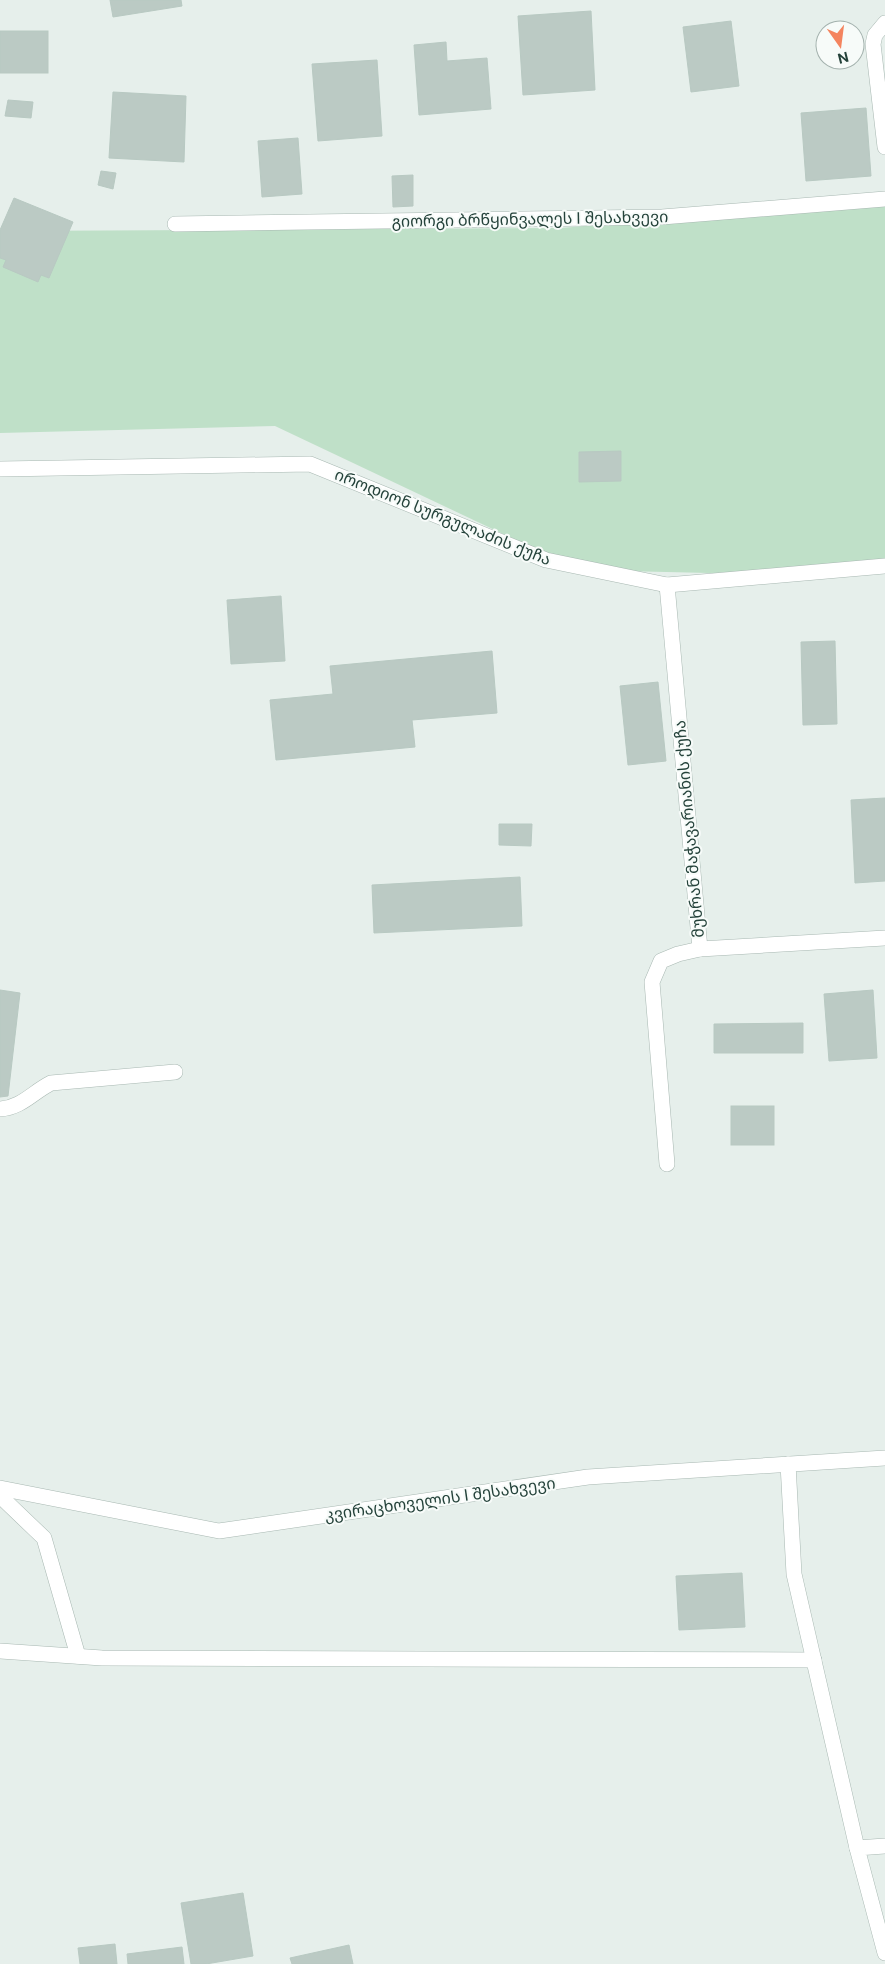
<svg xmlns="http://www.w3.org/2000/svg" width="885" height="1964" viewBox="0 0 885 1964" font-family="'Public Sans','Noto Sans Georgian',sans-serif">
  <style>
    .green { fill: #bfe0c8 }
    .building { fill: #bbcac4; stroke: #b8c9c2 }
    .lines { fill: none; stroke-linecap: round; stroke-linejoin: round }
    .service-casing { stroke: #a8b8b2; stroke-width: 16 }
    .minor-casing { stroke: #a8b8b2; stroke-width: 16 }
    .service { stroke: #fff; stroke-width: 15 }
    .minor { stroke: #fff; stroke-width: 15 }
    .labels { text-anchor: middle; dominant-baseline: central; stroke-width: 4; stroke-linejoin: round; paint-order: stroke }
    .street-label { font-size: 16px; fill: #24423a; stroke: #f7fbf9 }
  </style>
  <rect width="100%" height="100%" fill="#e6efeb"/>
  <polygon class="green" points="885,200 885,569 710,573 579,570 275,426 0,433 0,231 561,228"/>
  <g class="building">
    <polygon points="110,0 181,0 182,6 113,17"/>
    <polygon points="591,11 595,90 523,95 518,16"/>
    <polygon points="731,21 739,86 691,92 683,27"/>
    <rect x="0" y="31" width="48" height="42"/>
    <polygon points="446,42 447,61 487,58 491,109 419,115 414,45"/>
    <polygon points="377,60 382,136 318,141 312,64"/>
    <polygon points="113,92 186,96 184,162 109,158"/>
    <polygon points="8,100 33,102 31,118 5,116"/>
    <polygon points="866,108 871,176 806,181 801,113"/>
    <polygon points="298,138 302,194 262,197 258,141"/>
    <polygon points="101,171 116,173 113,189 98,185"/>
    <polygon points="413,175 413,206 393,207 392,176"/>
    <polygon points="14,198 73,222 49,278 41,275 38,282 3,267 6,260 0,258 0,230"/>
    <polygon points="621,451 621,481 579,482 579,452"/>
    <polygon points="281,596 285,661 231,664 227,600"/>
    <polygon points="835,641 837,724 803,725 801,642"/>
    <polygon points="492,651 497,713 412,720 415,747 276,760 270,700 333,694 330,666"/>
    <polygon points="658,682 666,761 628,765 620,686"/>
    <polygon points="885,798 885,881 855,883 851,800"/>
    <polygon points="499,824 532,824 531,846 499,845"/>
    <polygon points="520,877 522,926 374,933 372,885"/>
    <polygon points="0,990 20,993 8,1096 0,1097"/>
    <polygon points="873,990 877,1058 829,1061 824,994"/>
    <polygon points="803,1023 803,1053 714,1053 714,1024"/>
    <rect x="731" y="1106" width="43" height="39"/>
    <polygon points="742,1573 745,1627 679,1630 676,1576"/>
    <polygon points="243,1893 253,1956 206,1964 191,1964 181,1903"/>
    <polygon points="115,1944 117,1964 80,1964 78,1948"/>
    <polygon points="349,1945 353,1964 292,1964 290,1958"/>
    <polygon points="182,1947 184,1964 128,1964 127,1954"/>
  </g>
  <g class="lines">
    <g class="service-casing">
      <g id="service">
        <polyline points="885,23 875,35 873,44 885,147"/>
        <path d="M0,1109C21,1108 33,1092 51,1083L175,1072"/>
        <polyline points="667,1164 652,982 661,961 678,954 700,949"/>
        <polyline points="788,1464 794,1574 857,1848"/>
        <polyline points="0,1488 219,1531 588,1477 885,1458"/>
        <polyline points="0,1496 44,1538 78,1656"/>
        <polyline points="0,1651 102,1658 814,1660"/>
      </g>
    </g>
    <g class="minor-casing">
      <g id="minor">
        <polyline points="175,224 662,217 885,199"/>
        <polyline points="0,469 310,464 546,560 667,585 885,566"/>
        <polyline points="667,585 700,949 885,938"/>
        <polyline points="885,1846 857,1848 885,1953"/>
      </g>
    </g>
    <use href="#service" class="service"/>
    <use href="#minor" class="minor"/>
  </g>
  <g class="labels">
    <g class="street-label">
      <text transform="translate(530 219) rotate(-1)">გიორგი ბრწყინვალეს I შესახვევი</text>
      <text transform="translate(443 517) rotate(22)">იროდიონ სურგულაძის ქუჩა</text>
      <text transform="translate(689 829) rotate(-95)">მუხრან მაჭავარიანის ქუჩა</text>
      <text transform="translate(440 1499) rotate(-8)">კვირაცხოველის I შესახვევი</text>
    </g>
  </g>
  <g transform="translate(840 45) rotate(166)"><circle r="24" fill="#f7fbf9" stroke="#a3b1ad"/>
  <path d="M0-4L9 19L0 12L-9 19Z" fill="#f4845f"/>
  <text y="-8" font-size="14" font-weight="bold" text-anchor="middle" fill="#24423a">N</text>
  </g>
</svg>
